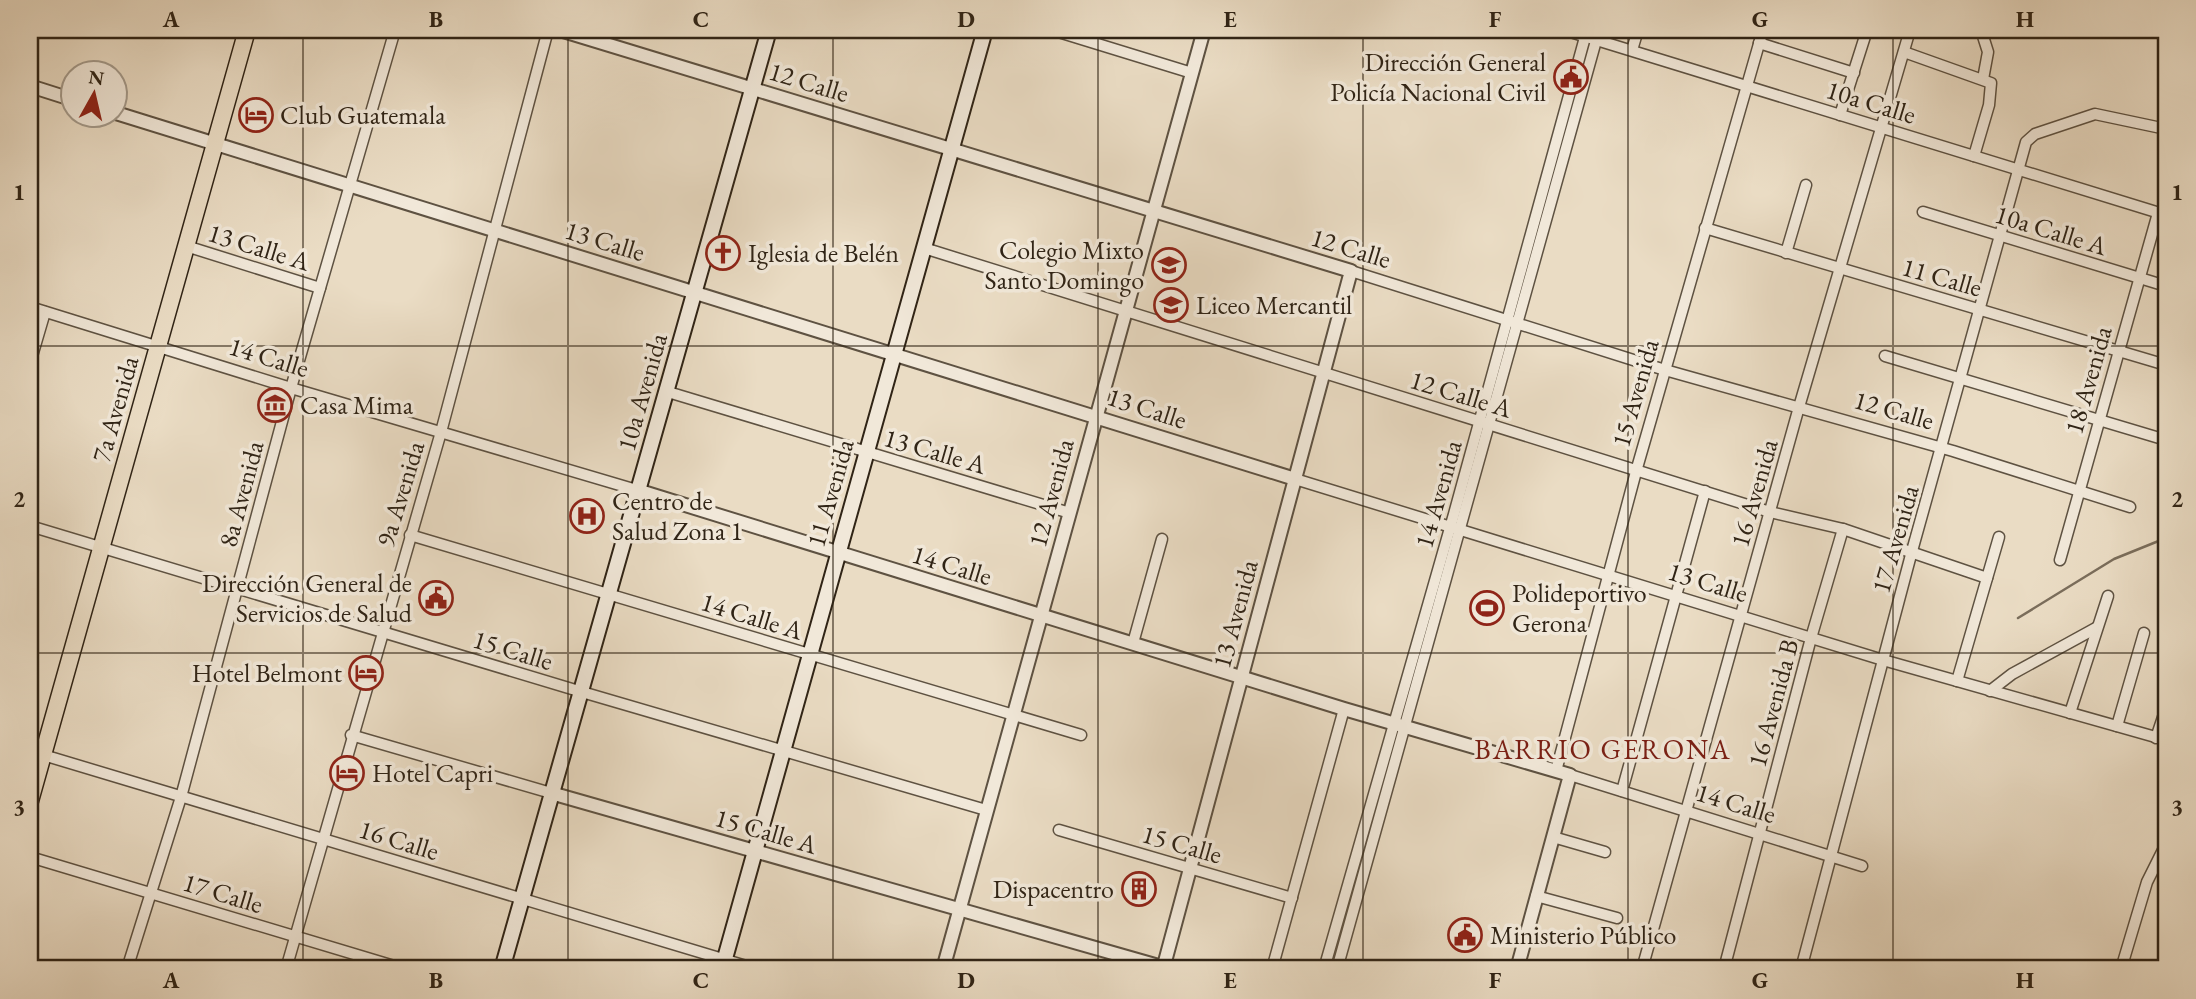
<svg xmlns="http://www.w3.org/2000/svg" width="2196" height="999" viewBox="0 0 2196 999" font-family="'EB Garamond',serif">
  <style>
    .lines { fill: none; stroke-linecap: round; stroke-linejoin: round }
    .stream { stroke: #7a6d5b; stroke-width: 2.5 }
    .minor-casing { stroke: #5e5242; stroke-width: 13 }
    .tertiary-casing { stroke: #5e5242; stroke-width: 16 }
    .secondary-casing { stroke: #302416; stroke-width: 18 }
    .primary-casing { stroke: #302416; stroke-width: 19 }
    .minor { stroke: #f1e8d9; stroke-width: 10 }
    .tertiary { stroke: #f1e8d9; stroke-width: 12 }
    .secondary { stroke: #f1e8d9; stroke-width: 14 }
    .primary { stroke: #eadcc4; stroke-width: 16 }
    .grid { fill: none; stroke: #302416; stroke-width: 2; stroke-opacity: 0.55 }
    .labels { text-anchor: middle; dominant-baseline: central; stroke-width: 7; stroke-linejoin: round; paint-order: stroke }
    .poi-label { font-size: 26px; fill: #302416; stroke: #f1e8d9; text-anchor: start }
    .street-label { font-size: 26px; fill: #302416; stroke: #f1e8d9 }
    .neighbourhood-label { font-size: 28px; letter-spacing: 2px; fill: #7a1f14; stroke: #f1e8d9 }
    .neatline { fill: none; stroke: #302416; stroke-width: 2.5 }
    .grid-label { font-size: 23px; text-anchor: middle; font-weight: bold; fill: #302416 }
  </style>
  <rect width="100%" height="100%" fill="#eadcc4"/>
  <filter id="stains"><feTurbulence type="fractalNoise" baseFrequency=".00286" numOctaves="4"/><feColorMatrix values="0 0 0 0 .2 0 0 0 0 .09 0 0 0 0 .02 0 0 0 .5 -.17"/></filter>
  <radialGradient id="worn" r=".72"><stop offset=".6" stop-color="#630" stop-opacity="0"/><stop offset="1" stop-color="#630" stop-opacity=".3"/></radialGradient>
  <g class="lines">
    <polyline class="stream" points="2018,618 2114,559 2166,538"/>
    <g class="minor-casing">
      <g id="minor">
        <polyline points="1052,30 1192,73"/>
        <polyline points="1564,30 2166,215"/>
        <polyline points="1981,30 1988,52 1983,79"/>
        <polyline points="1759,43 1854,73"/>
        <polyline points="1632,50 1638,30"/>
        <polyline points="1904,52 1991,83 1989,105 1974,156"/>
        <polyline points="1840,115 1867,30"/>
        <polyline points="1923,212 2166,286"/>
        <polyline points="1705,228 2166,365"/>
        <polyline points="186,246 320,288"/>
        <polyline points="924,248 1770,512 1843,529 1987,578"/>
        <polyline points="1786,253 1806,185"/>
        <polyline points="1351,271 1665,370 1953,451 2130,507"/>
        <polyline points="30,307 291,388 640,491"/>
        <polyline points="1885,356 2166,440"/>
        <polyline points="30,363 45,312"/>
        <polyline points="668,392 1070,513"/>
        <polyline points="1295,479 1883,660 2166,740"/>
        <polyline points="30,526 582,692 986,810"/>
        <polyline points="410,535 1081,735"/>
        <polyline points="2060,560 2158,213"/>
        <polyline points="1133,643 1162,539"/>
        <polyline points="1957,681 1999,537"/>
        <polyline points="1990,691 2012,674 2096,628"/>
        <polyline points="2070,713 2108,596"/>
        <polyline points="2117,726 2144,633"/>
        <polyline points="351,735 551,793"/>
        <polyline points="2156,738 2166,708"/>
        <polyline points="30,751 756,969"/>
        <polyline points="1556,771 1637,468 1763,30"/>
        <polyline points="1570,775 1862,866"/>
        <polyline points="1622,791 1705,491"/>
        <polyline points="1059,830 1292,898"/>
        <polyline points="1553,837 1605,852"/>
        <polyline points="30,857 404,969"/>
        <polyline points="1536,896 1617,918"/>
        <polyline points="127,969 181,797 291,388 395,30"/>
        <polyline points="286,969 441,432 548,30"/>
        <polyline points="1272,969 1344,709"/>
        <polyline points="1324,969 1454,514 1587,30"/>
        <polyline points="1337,969 1599,30"/>
        <polyline points="1642,969 1799,407 1910,30"/>
        <polyline points="1724,969 1811,638 1843,529"/>
        <polyline points="1801,969 1912,551 2026,142 2035,134 2095,114 2166,129"/>
        <polyline points="2121,969 2147,882 2166,844"/>
      </g>
    </g>
    <g class="tertiary-casing">
      <g id="tertiary">
        <polyline points="560,30 1351,271 1163,969"/>
        <polyline points="30,86 74,100"/>
        <polyline points="116,113 1295,479"/>
        <polyline points="640,491 1344,709 1570,775 1517,969"/>
        <polyline points="551,793 1169,969"/>
        <polyline points="943,969 1204,30"/>
      </g>
    </g>
    <g class="secondary-casing">
      <g id="secondary">
        <polyline points="502,969 769,30"/>
        <polyline points="722,969 985,30"/>
      </g>
    </g>
    <g class="primary-casing">
      <polyline id="primary" points="30,801 247,30"/>
    </g>
    <use href="#minor" class="minor"/>
    <use href="#tertiary" class="tertiary"/>
    <use href="#secondary" class="secondary"/>
    <use href="#primary" class="primary"/>
  </g>
  <path class="grid" d="M303,30V969M568,30V969M833,30V969M1098,30V969M1363,30V969M1628,30V969M1893,30V969M30,346H2166M30,653H2166"/>
  <defs>
    <g id="civic-ring" transform="scale(1.75)"><circle r="9.5" fill="#f1e8d9" stroke="#8f2418" stroke-width="1.5"/><path d="M-.6-6.5H3V-4.5H.6V-3L4-1V1h2V6H-6V1h2V-1L-.6-3ZM-1.2 2.5V6h2.4V2.5Z" fill="#8f2418"/></g>
    <g id="hotel-ring" transform="scale(1.75)"><circle r="9.5" fill="#f1e8d9" stroke="#8f2418" stroke-width="1.5"/><path d="M-6-4.5h1.5V1H6V5H4.5V3h-9V5H-6ZM-4 0a1.8 1.8 0 1 1 3.6 0ZM.5 0V-2.5h3Q6-2.5 6 0Z" fill="#8f2418"/></g>
    <g id="church-ring" transform="scale(1.75)"><circle r="9.5" fill="#f1e8d9" stroke="#8f2418" stroke-width="1.5"/><path d="M-1.2-6h2.4v3.5h3.3v2.4h-3.3V6h-2.4V-.1h-3.3v-2.4h3.3Z" fill="#8f2418"/></g>
    <g id="school-ring" transform="scale(1.75)"><circle r="9.5" fill="#f1e8d9" stroke="#8f2418" stroke-width="1.5"/><path d="M0-5L7-2L0 1L-7-2ZM-4 1L0 2.5L4 1V4Q0 6-4 4Z" fill="#8f2418"/></g>
    <g id="university-ring" transform="scale(1.75)"><circle r="9.5" fill="#f1e8d9" stroke="#8f2418" stroke-width="1.5"/><path d="M0-5L7-2L0 1L-7-2ZM-4 1L0 2.5L4 1V4Q0 6-4 4Z" fill="#8f2418"/></g>
    <g id="museum-ring" transform="scale(1.75)"><circle r="9.5" fill="#f1e8d9" stroke="#8f2418" stroke-width="1.5"/><path d="M0-6L6-3V-2H-6V-3ZM-5-1h2V3h-2ZM-1-1h2V3h-2ZM3-1h2V3H3ZM-6 4H6V6H-6Z" fill="#8f2418"/></g>
    <g id="hospital-ring" transform="scale(1.75)"><circle r="9.5" fill="#f1e8d9" stroke="#8f2418" stroke-width="1.5"/><path d="M-5-5h3v3.5h4V-5h3V5h-3V1.5h-4V5h-3Z" fill="#8f2418"/></g>
    <g id="stadium-ring" transform="scale(1.75)"><circle r="9.5" fill="#f1e8d9" stroke="#8f2418" stroke-width="1.5"/><path d="M0-5a6.5 5 0 1 0 0 10a6.5 5 0 1 0 0-10ZM-3.5-1.8h7v3.6h-7Z" fill="#8f2418"/></g>
    <g id="building-ring" transform="scale(1.75)"><circle r="9.5" fill="#f1e8d9" stroke="#8f2418" stroke-width="1.5"/><path d="M-4-6H4V6H1V3H-1V6H-4ZM-2.5-4.3h1.7v1.8h-1.7ZM.8-4.3h1.7v1.8H.8ZM-2.5-1h1.7V.8h-1.7ZM.8-1h1.7V.8H.8Z" fill="#8f2418"/></g>
  </defs>
  <g fill-rule="evenodd">
    <use href="#civic-ring" x="1571" y="77"/>
    <use href="#hotel-ring" x="256" y="115"/>
    <use href="#church-ring" x="723" y="253"/>
    <use href="#school-ring" x="1169" y="265"/>
    <use href="#university-ring" x="1171" y="305"/>
    <use href="#museum-ring" x="275" y="405"/>
    <use href="#hospital-ring" x="587" y="516"/>
    <use href="#civic-ring" x="436" y="598"/>
    <use href="#stadium-ring" x="1487" y="608"/>
    <use href="#hotel-ring" x="366" y="673"/>
    <use href="#hotel-ring" x="347" y="773"/>
    <use href="#building-ring" x="1139" y="889"/>
    <use href="#civic-ring" x="1465" y="935"/>
  </g>
  <g class="labels">
    <g class="poi-label">
      <text x="1546" y="62" text-anchor="end">Dirección General<tspan x="1546" dy="30">Policía Nacional Civil</tspan></text>
      <text x="280" y="115">Club Guatemala</text>
      <text x="1144" y="250" text-anchor="end">Colegio Mixto<tspan x="1144" dy="30">Santo Domingo</tspan></text>
      <text x="748" y="253">Iglesia de Belén</text>
      <text x="1196" y="305">Liceo Mercantil</text>
      <text x="300" y="405">Casa Mima</text>
      <text x="612" y="501">Centro de<tspan x="612" dy="30">Salud Zona 1</tspan></text>
      <text x="412" y="583" text-anchor="end">Dirección General de<tspan x="412" dy="30">Servicios de Salud</tspan></text>
      <text x="1512" y="593">Polideportivo<tspan x="1512" dy="30">Gerona</tspan></text>
      <text x="342" y="673" text-anchor="end">Hotel Belmont</text>
      <text x="372" y="773">Hotel Capri</text>
      <text x="1114" y="889" text-anchor="end">Dispacentro</text>
      <text x="1490" y="935">Ministerio Público</text>
    </g>
    <g class="street-label">
      <text transform="translate(809 82) rotate(17)">12 Calle</text>
      <text transform="translate(1871 102) rotate(17)">10a Calle</text>
      <text transform="translate(2051 230) rotate(17)">10a Calle A</text>
      <text transform="translate(605 241) rotate(17)">13 Calle</text>
      <text transform="translate(259 247) rotate(17)">13 Calle A</text>
      <text transform="translate(1351 248) rotate(17)">12 Calle</text>
      <text transform="translate(1942 277) rotate(16)">11 Calle</text>
      <text transform="translate(269 357) rotate(17)">14 Calle</text>
      <text transform="translate(2088 380) rotate(-74)">18 Avenida</text>
      <text transform="translate(642 392) rotate(-74)">10a Avenida</text>
      <text transform="translate(1635 393) rotate(-74)">15 Avenida</text>
      <text transform="translate(1461 394) rotate(17)">12 Calle A</text>
      <text transform="translate(1147 408) rotate(18)">13 Calle</text>
      <text transform="translate(115 409) rotate(-74)">7a Avenida</text>
      <text transform="translate(1894 410) rotate(16)">12 Calle</text>
      <text transform="translate(935 451) rotate(16)">13 Calle A</text>
      <text transform="translate(830 493) rotate(-74)">11 Avenida</text>
      <text transform="translate(1051 493) rotate(-75)">12 Avenida</text>
      <text transform="translate(1754 493) rotate(-74)">16 Avenida</text>
      <text transform="translate(241 494) rotate(-75)">8a Avenida</text>
      <text transform="translate(400 494) rotate(-73)">9a Avenida</text>
      <text transform="translate(1438 494) rotate(-74)">14 Avenida</text>
      <text transform="translate(1895 539) rotate(-74)">17 Avenida</text>
      <text transform="translate(952 565) rotate(17)">14 Calle</text>
      <text transform="translate(1708 582) rotate(17)">13 Calle</text>
      <text transform="translate(1235 614) rotate(-75)">13 Avenida</text>
      <text transform="translate(752 616) rotate(17)">14 Calle A</text>
      <text transform="translate(513 650) rotate(17)">15 Calle</text>
      <text transform="translate(1773 703) rotate(-75)">16 Avenida B</text>
      <text transform="translate(1736 803) rotate(17)">14 Calle</text>
      <text transform="translate(766 831) rotate(16)">15 Calle A</text>
      <text transform="translate(399 840) rotate(17)">16 Calle</text>
      <text transform="translate(1182 844) rotate(16)">15 Calle</text>
      <text transform="translate(223 893) rotate(17)">17 Calle</text>
    </g>
    <g class="neighbourhood-label">
      <text x="1603" y="749">BARRIO GERONA</text>
    </g>
  </g>
  <rect width="2196" height="999" fill="none" stroke="#eadcc4" stroke-width="77"/>
  <g transform="translate(94 94) rotate(8)"><circle r="33" fill="#f1e8d9" stroke="#a49a8b" stroke-width="2"/>
  <path d="M0-5L12 26L0 18L-12 26Z" fill="#8f2418"/>
  <text y="-10" font-size="19" font-weight="bold" text-anchor="middle" fill="#302416">N</text>
  </g>
  <rect x="38" y="38" width="2120" height="922" class="neatline"/>
  <g class="grid-label">
    <text x="171" y="27">A</text>
    <text x="436" y="27">B</text>
    <text x="701" y="27">C</text>
    <text x="966" y="27">D</text>
    <text x="1230" y="27">E</text>
    <text x="1495" y="27">F</text>
    <text x="1760" y="27">G</text>
    <text x="2025" y="27">H</text>
    <text x="19" y="200">1</text>
    <text x="2177" y="200">1</text>
    <text x="19" y="507">2</text>
    <text x="2177" y="507">2</text>
    <text x="19" y="815">3</text>
    <text x="2177" y="815">3</text>
    <text x="171" y="988">A</text>
    <text x="436" y="988">B</text>
    <text x="701" y="988">C</text>
    <text x="966" y="988">D</text>
    <text x="1230" y="988">E</text>
    <text x="1495" y="988">F</text>
    <text x="1760" y="988">G</text>
    <text x="2025" y="988">H</text>
  </g>
  <rect width="100%" height="100%" filter="url(#stains)"/>
  <rect width="100%" height="100%" fill="url(#worn)"/>
</svg>
